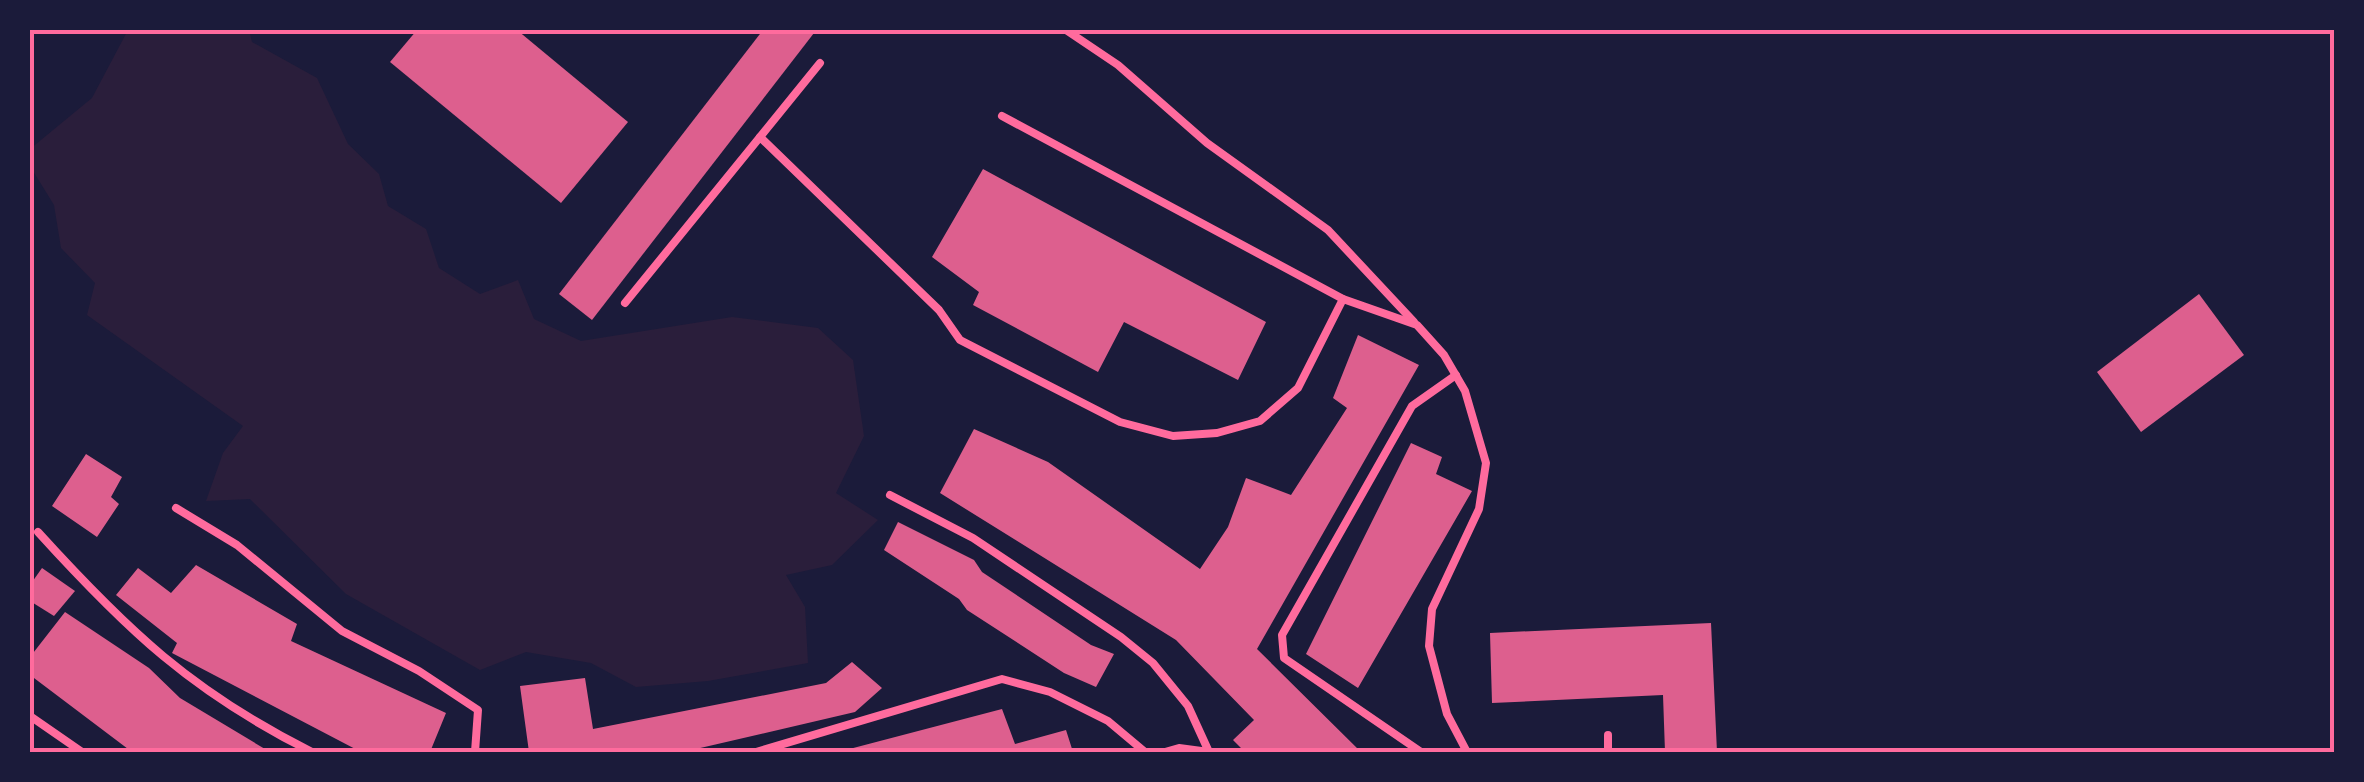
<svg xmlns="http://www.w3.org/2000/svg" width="2364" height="782" viewBox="0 0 2364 782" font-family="Helvetica,sans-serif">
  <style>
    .green { fill: #2a1e3b }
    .building { fill: #dd5f8e }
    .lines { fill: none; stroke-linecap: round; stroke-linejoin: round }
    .service { stroke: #ff6b9d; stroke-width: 8 }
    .neatline { fill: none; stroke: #ff6b9d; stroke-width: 4 }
  </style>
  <rect width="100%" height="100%" fill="#1b1b3a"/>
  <polygon class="green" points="128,30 249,30 252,42 317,78 348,144 379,174 388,206 426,229 439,268 480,294 518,280 534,319 581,341 732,317 818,328 853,360 864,436 836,493 878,520 832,565 786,575 805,607 808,663 708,681 636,687 591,663 526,652 480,670 346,594 250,499 206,501 223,453 243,426 87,315 95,283 61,248 54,205 33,171 30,149 92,98"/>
  <g class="building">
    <polygon points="417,30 517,30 628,122 561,203 390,62"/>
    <polygon points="763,30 814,33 592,320 559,294"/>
    <polygon points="983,169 1266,322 1238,380 1124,322 1098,372 973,305 979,292 932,257"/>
    <polygon points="2199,294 2244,355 2141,432 2097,372"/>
    <polygon points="1358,335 1419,365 1257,649 1361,752 1245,752 1233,740 1254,720 1176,640 940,493 974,429 1048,462 1200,569 1228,527 1246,478 1291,495 1347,408 1333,398"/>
    <polygon points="1411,443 1442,457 1436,474 1472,491 1358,688 1306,654"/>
    <polygon points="86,454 122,477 111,497 119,504 97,537 52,506"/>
    <polygon points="898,522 974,560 982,572 1091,645 1114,654 1096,687 1064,673 967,610 959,599 884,550"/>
    <polygon points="196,565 297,624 291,641 446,713 430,752 361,752 172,653 177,643 116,595 138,568 171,593"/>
    <polygon points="42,568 75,591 54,616 30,601 30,585"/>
    <polygon points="65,612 149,668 180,698 270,752 132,752 30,675 30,657"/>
    <polygon points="1711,623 1717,752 1665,752 1663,695 1492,703 1490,633"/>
    <polygon points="852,662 882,688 855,712 683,752 529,752 520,686 585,678 593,729 826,683"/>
    <polygon points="1002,709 1015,744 1066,730 1073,752 838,752"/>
  </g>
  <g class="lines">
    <g class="service">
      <polyline points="1066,30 1118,65 1207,143 1328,230 1414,322"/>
      <polyline points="1002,116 1343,299 1417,325 1444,355 1465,391 1486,463 1479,509 1432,609 1429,646 1447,714 1467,752"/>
      <polyline points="760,137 820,63"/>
      <polyline points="625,303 760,137 939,310 960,340 1120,422 1173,436 1217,433 1260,421 1298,388 1343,299"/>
      <polyline points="890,495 973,538 1121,637 1153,663 1188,706 1209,752"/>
      <polyline points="176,508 237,545 342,631 419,671 478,710 475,752"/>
      <path d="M38,532C127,630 192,692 312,752"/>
      <polyline points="30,716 82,752"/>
      <polyline points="1608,735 1608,752"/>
      <polyline points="756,752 1002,679 1050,692 1108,721 1145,752"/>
      <polyline points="1165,752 1179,748 1209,752"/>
      <polyline points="1421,752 1284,658 1282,635 1412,406 1456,375"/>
    </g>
  </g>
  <rect width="2364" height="782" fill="none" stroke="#1b1b3a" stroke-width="65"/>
  <rect x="32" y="32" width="2300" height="718" class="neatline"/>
</svg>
